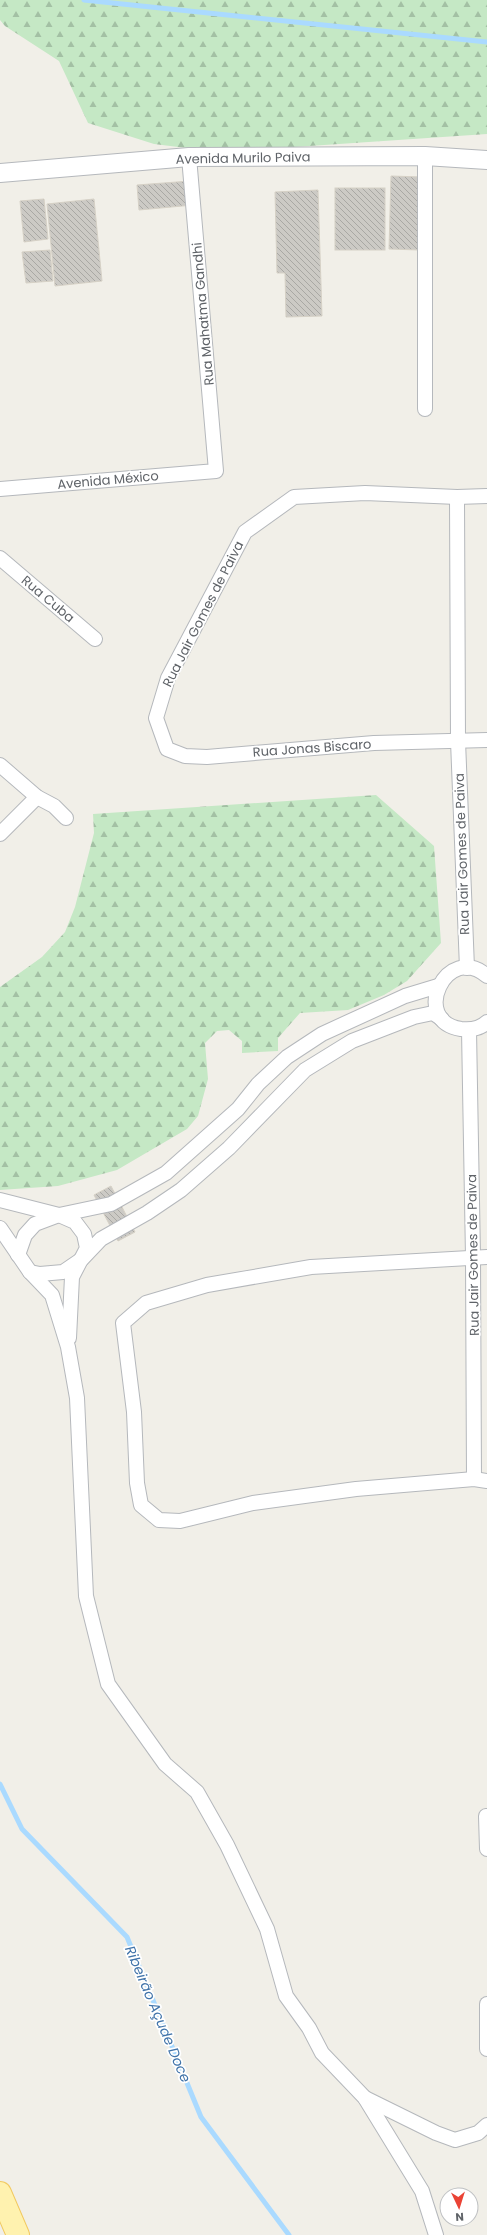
<svg xmlns="http://www.w3.org/2000/svg" width="487" height="2235" viewBox="0 0 487 2235" font-family="Poppins,sans-serif">
  <style>
    .forest { fill: url(#forest-firs) }
    .lines { fill: none; stroke-linecap: round; stroke-linejoin: round }
    .stream { stroke: #aadaff; stroke-width: 5 }
    .building { fill: url(#building-back-hatch); stroke: #d6d1c6 }
    .minor-casing { stroke: #b5b8bc; stroke-width: 16 }
    .tertiary-casing { stroke: #b5b8bc; stroke-width: 20 }
    .primary-casing { stroke: #f2c960; stroke-width: 24 }
    .minor { stroke: #fff; stroke-width: 14 }
    .tertiary { stroke: #fff; stroke-width: 18 }
    .primary { stroke: #fff2af; stroke-width: 22 }
    .labels { text-anchor: middle; dominant-baseline: central; stroke-width: 3.5; stroke-linejoin: round; paint-order: stroke }
    .street-label { font-size: 13px; fill: #5f6368; stroke: #fff }
    .water-label { font-size: 14px; font-style: italic; fill: #4174aa; stroke: #fff }
  </style>
  <defs>
    <pattern id="forest-firs" width="22" height="20" patternUnits="userSpaceOnUse"><rect width="22" height="20" fill="#c5e8c5"/><path d="M5 1l3.5 6h-7zM16 11l3.5 6h-7z" fill="#a3c0a4"/></pattern>
    <pattern id="building-back-hatch" width="6" height="6" patternUnits="userSpaceOnUse"><rect width="6" height="6" fill="#cccac5"/><path d="M-1 5l2 2M0 0l6 6M5-1l2 2" fill="none" stroke="#a9a8a4"/></pattern>
  </defs>
  <rect width="100%" height="100%" fill="#f1efe8"/>
  <g class="forest">
    <polygon points="0,0 487,0 487,134 219,152 154,144 88,123 59,61 5,26 0,20"/>
    <polygon points="376,795 434,846 441,943 407,981 384,995 348,1010 300,1013 278,1038 278,1051 242,1053 242,1041 229,1030 217,1031 205,1043 208,1079 198,1116 187,1129 117,1170 58,1186 0,1190 0,987 42,957 65,932 75,907 94,833 93,814"/>
  </g>
  <g class="lines">
    <g class="stream">
      <polyline points="84,0 487,42"/>
      <polyline points="0,1784 22,1829 127,1937 201,2117 289,2235"/>
    </g>
  </g>
  <g class="building">
    <polygon points="391,176 422,177 419,250 389,249"/>
    <polygon points="190,181 193,205 139,210 137,185"/>
    <rect x="335" y="188" width="50" height="62"/>
    <polygon points="318,190 322,316 286,317 285,273 277,273 275,192"/>
    <polygon points="44,199 48,239 24,242 20,201"/>
    <polygon points="94,199 102,281 55,286 47,204"/>
    <polygon points="50,250 53,281 26,283 22,252"/>
    <polygon points="111,1186 135,1232 118,1241 94,1195"/>
  </g>
  <g class="lines">
    <g class="minor-casing">
      <g id="minor">
        <polyline points="425,156 425,409"/>
        <polyline points="0,489 216,471 189,157"/>
        <polyline points="487,496 457,497 365,493 294,497 245,532 168,678 156,718 167,749 185,756 207,757 374,743 487,740"/>
        <polyline points="457,497 458,741 467,968"/>
        <polyline points="0,558 95,639"/>
        <polyline points="0,765 37,797 54,806 66,818"/>
        <polyline points="0,834 37,797"/>
        <path d="M487,976C447,941 409,1021 461,1029C471,1030 480,1029 487,1022"/>
        <polyline points="469,1030 473,1257 474,1479"/>
        <polyline points="0,1200 59,1215 75,1222 84,1234 87,1248 72,1277 69,1338"/>
        <polyline points="0,1228 30,1272 52,1295 68,1347 77,1398 86,1596 108,1684 165,1764 197,1792 227,1845 267,1929 286,1996 309,2028 322,2053 365,2098 422,2191 436,2235"/>
        <polyline points="18,1255 25,1235 35,1224 59,1215 111,1204 166,1173 238,1109 258,1084 287,1057 322,1034 405,996 438,986"/>
        <polyline points="487,1257 311,1267 207,1285 146,1303 123,1323 134,1412 137,1483 141,1505 159,1520 180,1521 253,1503 356,1489 474,1479 487,1481"/>
        <polyline points="30,1272 40,1274 63,1272 82,1259 101,1239 147,1213 181,1190 229,1148 305,1070 352,1041 414,1017 433,1013 442,1019"/>
        <polyline points="486,1816 487,1849"/>
        <polyline points="487,2004 487,2049"/>
        <polyline points="365,2098 436,2133 455,2140 478,2133 487,2125"/>
      </g>
    </g>
    <g class="tertiary-casing">
      <polyline id="tertiary" points="0,173 189,157 425,156 487,160"/>
    </g>
    <g class="primary-casing">
      <polyline id="primary" points="0,2193 18,2235"/>
    </g>
    <use href="#minor" class="minor"/>
    <use href="#tertiary" class="tertiary"/>
    <use href="#primary" class="primary"/>
  </g>
  <g class="labels">
    <g class="street-label">
      <text transform="translate(243 158) rotate(-1)">Avenida Murilo Paiva</text>
      <text transform="translate(203 314) rotate(-95)">Rua Mahatma Gandhi</text>
      <text transform="translate(108 480) rotate(-5)">Avenida México</text>
      <text transform="translate(48 599) rotate(40)">Rua Cuba</text>
      <text transform="translate(203 614) rotate(-63)">Rua Jair Gomes de Paiva</text>
      <text transform="translate(312 748) rotate(-4)">Rua Jonas Biscaro</text>
      <text transform="translate(462 854) rotate(-92)">Rua Jair Gomes de Paiva</text>
      <text transform="translate(473 1255) rotate(-91)">Rua Jair Gomes de Paiva</text>
    </g>
    <g class="water-label">
      <text transform="translate(158 2014) rotate(67)">Ribeirão Açude Doce</text>
    </g>
  </g>
  <g transform="translate(459 2207) rotate(176)"><circle r="19" fill="#ffffff" stroke="#bfc1c3"/>
  <path d="M0-3L7 15L0 10L-7 15Z" fill="#ea4335"/>
  <text y="-6" font-size="11" font-weight="bold" text-anchor="middle" fill="#5f6368">N</text>
  </g>
</svg>
